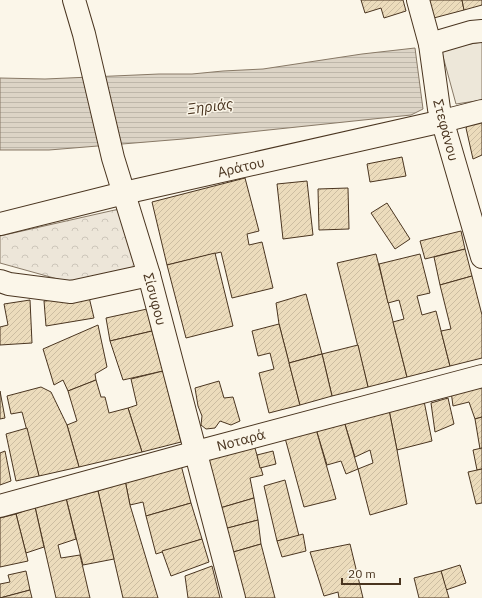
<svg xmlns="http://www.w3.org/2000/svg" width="482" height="598" viewBox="0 0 482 598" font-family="'IBM Plex Sans',sans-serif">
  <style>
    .park { fill: url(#park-crowns); stroke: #887966 }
    .parking { fill: #ede7d9; stroke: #887966 }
    .water { fill: url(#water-rules); stroke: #887966 }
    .building { fill: url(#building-hatch); stroke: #4a3520 }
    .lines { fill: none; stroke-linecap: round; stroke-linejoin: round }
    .minor-casing { stroke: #4a3520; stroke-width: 24 }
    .minor { stroke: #fbf6e9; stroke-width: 22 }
    .labels { text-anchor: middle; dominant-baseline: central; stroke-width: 3; stroke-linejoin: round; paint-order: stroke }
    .street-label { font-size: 14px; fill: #4a3520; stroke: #fbf6e9 }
    .water-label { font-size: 15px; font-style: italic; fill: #4a3520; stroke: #fbf6e9 }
  </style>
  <defs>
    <pattern id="park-crowns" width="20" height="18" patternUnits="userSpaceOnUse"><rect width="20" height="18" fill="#ede6d9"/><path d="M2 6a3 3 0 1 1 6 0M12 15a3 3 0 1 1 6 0" fill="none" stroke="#cdc6ba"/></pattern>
    <pattern id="water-rules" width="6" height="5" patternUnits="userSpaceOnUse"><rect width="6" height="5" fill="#dcd4c6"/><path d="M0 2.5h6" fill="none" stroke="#beb7aa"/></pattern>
    <pattern id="building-hatch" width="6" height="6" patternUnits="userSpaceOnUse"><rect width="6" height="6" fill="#ecdcbc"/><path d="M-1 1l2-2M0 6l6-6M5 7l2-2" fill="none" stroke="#ccbda1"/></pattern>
  </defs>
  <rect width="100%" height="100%" fill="#fbf6e9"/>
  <polygon class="park" points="128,207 140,262 135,272 72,283 0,263 0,236"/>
  <polygon class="parking" points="482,42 482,100 456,104 441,49"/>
  <polygon class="water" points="415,48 423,109 411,115 183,139 49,150 0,150 0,78 45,79 159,74 192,74 223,71 263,69 362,54"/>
  <g class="building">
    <polygon points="361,0 403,0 406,11 384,18 381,8 365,13"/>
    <polygon points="425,0 462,0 464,10 430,19"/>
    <polygon points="462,0 482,0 482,5 464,10"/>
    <polygon points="477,114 482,114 482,155 473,159 466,128"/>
    <polygon points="402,157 406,176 370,182 367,164"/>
    <polygon points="245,178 259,231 247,234 249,245 262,242 273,288 232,298 221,252 167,265 152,202"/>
    <polygon points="307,181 313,235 283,239 277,184"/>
    <polygon points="348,188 349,229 319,230 318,189"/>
    <polygon points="387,203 410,239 395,249 371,213"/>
    <polygon points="461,231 465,249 425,259 420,241"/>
    <polygon points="465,249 472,276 440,285 434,257"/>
    <polygon points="215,253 233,326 186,338 167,265"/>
    <polygon points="376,254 407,377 368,387 337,263"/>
    <polygon points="420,254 430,293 417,296 422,315 436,311 450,366 407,377 393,322 404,319 399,300 388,303 379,264"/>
    <polygon points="472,276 482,315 482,358 450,366 441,331 451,329 440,285"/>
    <polygon points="306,294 322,354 289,363 279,324 276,303"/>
    <polygon points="89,297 94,318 46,326 44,301"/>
    <polygon points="30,300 32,343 0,345 0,327 8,325 4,304"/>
    <polygon points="147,309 152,331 110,341 106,318"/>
    <polygon points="279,324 300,405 269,413 259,373 274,369 270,353 258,356 252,331"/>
    <polygon points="98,325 107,367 95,374 96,380 68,391 63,380 54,385 43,349"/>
    <polygon points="152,331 163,371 123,380 110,341"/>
    <polygon points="358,345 368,387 332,396 322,354"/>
    <polygon points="322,354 332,396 300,405 289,363"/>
    <polygon points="163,371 181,442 142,452 128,408 137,405 131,379"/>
    <polygon points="96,380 101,397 105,397 109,413 128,408 142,452 79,467 67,425 77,421 68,391"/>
    <polygon points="219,381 224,398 233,397 240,421 231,425 220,421 215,428 206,429 201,425 202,416 198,406 195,388"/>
    <polygon points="482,383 482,417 475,419 469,402 453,406 451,391"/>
    <polygon points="41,387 51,392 67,425 79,467 39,476 22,412 11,414 7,396"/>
    <polygon points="0,391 5,418 0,419"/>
    <polygon points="448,398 454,424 435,432 431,403"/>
    <polygon points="424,401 432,441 397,450 389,410"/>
    <polygon points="389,410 397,450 407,504 370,515 358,469 373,463 370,450 355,457 344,421"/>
    <polygon points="482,417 482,448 480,449 475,419"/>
    <polygon points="344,421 358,469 346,474 341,461 327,465 316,429"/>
    <polygon points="27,428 39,476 16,481 6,434"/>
    <polygon points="316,429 336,499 304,507 285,438"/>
    <polygon points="254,445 263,475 250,478 254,498 220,508 205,456"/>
    <polygon points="482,448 482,469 477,470 473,450"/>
    <polygon points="5,451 11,481 0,485 0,453"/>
    <polygon points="273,451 276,464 260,468 257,455"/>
    <polygon points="181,465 191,503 146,516 143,502 130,505 125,480"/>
    <polygon points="482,469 482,503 476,504 468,472"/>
    <polygon points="125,480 130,505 158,598 123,598 98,491"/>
    <polygon points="285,480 299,536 277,541 264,486"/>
    <polygon points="98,491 114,559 83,565 66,498"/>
    <polygon points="66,498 76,539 58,545 61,558 80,555 90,598 56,598 35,507"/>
    <polygon points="254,498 258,520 224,529 220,508"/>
    <polygon points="191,503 202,539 156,554 146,516"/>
    <polygon points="35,507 44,547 26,553 16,514"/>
    <polygon points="16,514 28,561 0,567 0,518"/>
    <polygon points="258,520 261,544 230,553 224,529"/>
    <polygon points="303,534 306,551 282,557 277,541"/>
    <polygon points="202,539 209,562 171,576 162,551"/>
    <polygon points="261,544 275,598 243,598 230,553"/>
    <polygon points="350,544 363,598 339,598 338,592 324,596 310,552"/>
    <polygon points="460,565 466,583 446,590 441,571"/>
    <polygon points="212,566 220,598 188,598 185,576"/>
    <polygon points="26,571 30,590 0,598 0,584 10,582 8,575"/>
    <polygon points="441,571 449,598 419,598 414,578"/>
    <polygon points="30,590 32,598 0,598"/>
  </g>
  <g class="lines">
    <g class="minor-casing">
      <g id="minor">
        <polyline points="74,0 84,34 113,158 149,275 234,598"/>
        <polyline points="418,0 430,44 439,109 482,257"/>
        <polyline points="430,44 471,32 482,31"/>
        <polyline points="0,224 124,193 443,121 482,111"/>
        <polyline points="0,281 9,284 71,292 149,275"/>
        <polyline points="0,506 196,452 482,376"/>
      </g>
    </g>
    <use href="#minor" class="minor"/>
  </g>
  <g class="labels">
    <g class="street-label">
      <text transform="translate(446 130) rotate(75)">Στεφάνου</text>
      <text transform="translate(241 167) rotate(-13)">Αράτου</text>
      <text transform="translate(155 299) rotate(75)">Σίσυφου</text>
      <text transform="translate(241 440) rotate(-15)">Νοταρά</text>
    </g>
    <g class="water-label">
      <text transform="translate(210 106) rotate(-7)">Ξηριάς</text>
    </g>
  </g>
  <path d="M342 578v6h58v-6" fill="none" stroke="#4a3520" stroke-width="2"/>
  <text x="348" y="578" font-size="12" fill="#4a3520" stroke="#fbf6e9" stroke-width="3" paint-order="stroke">20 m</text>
</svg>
